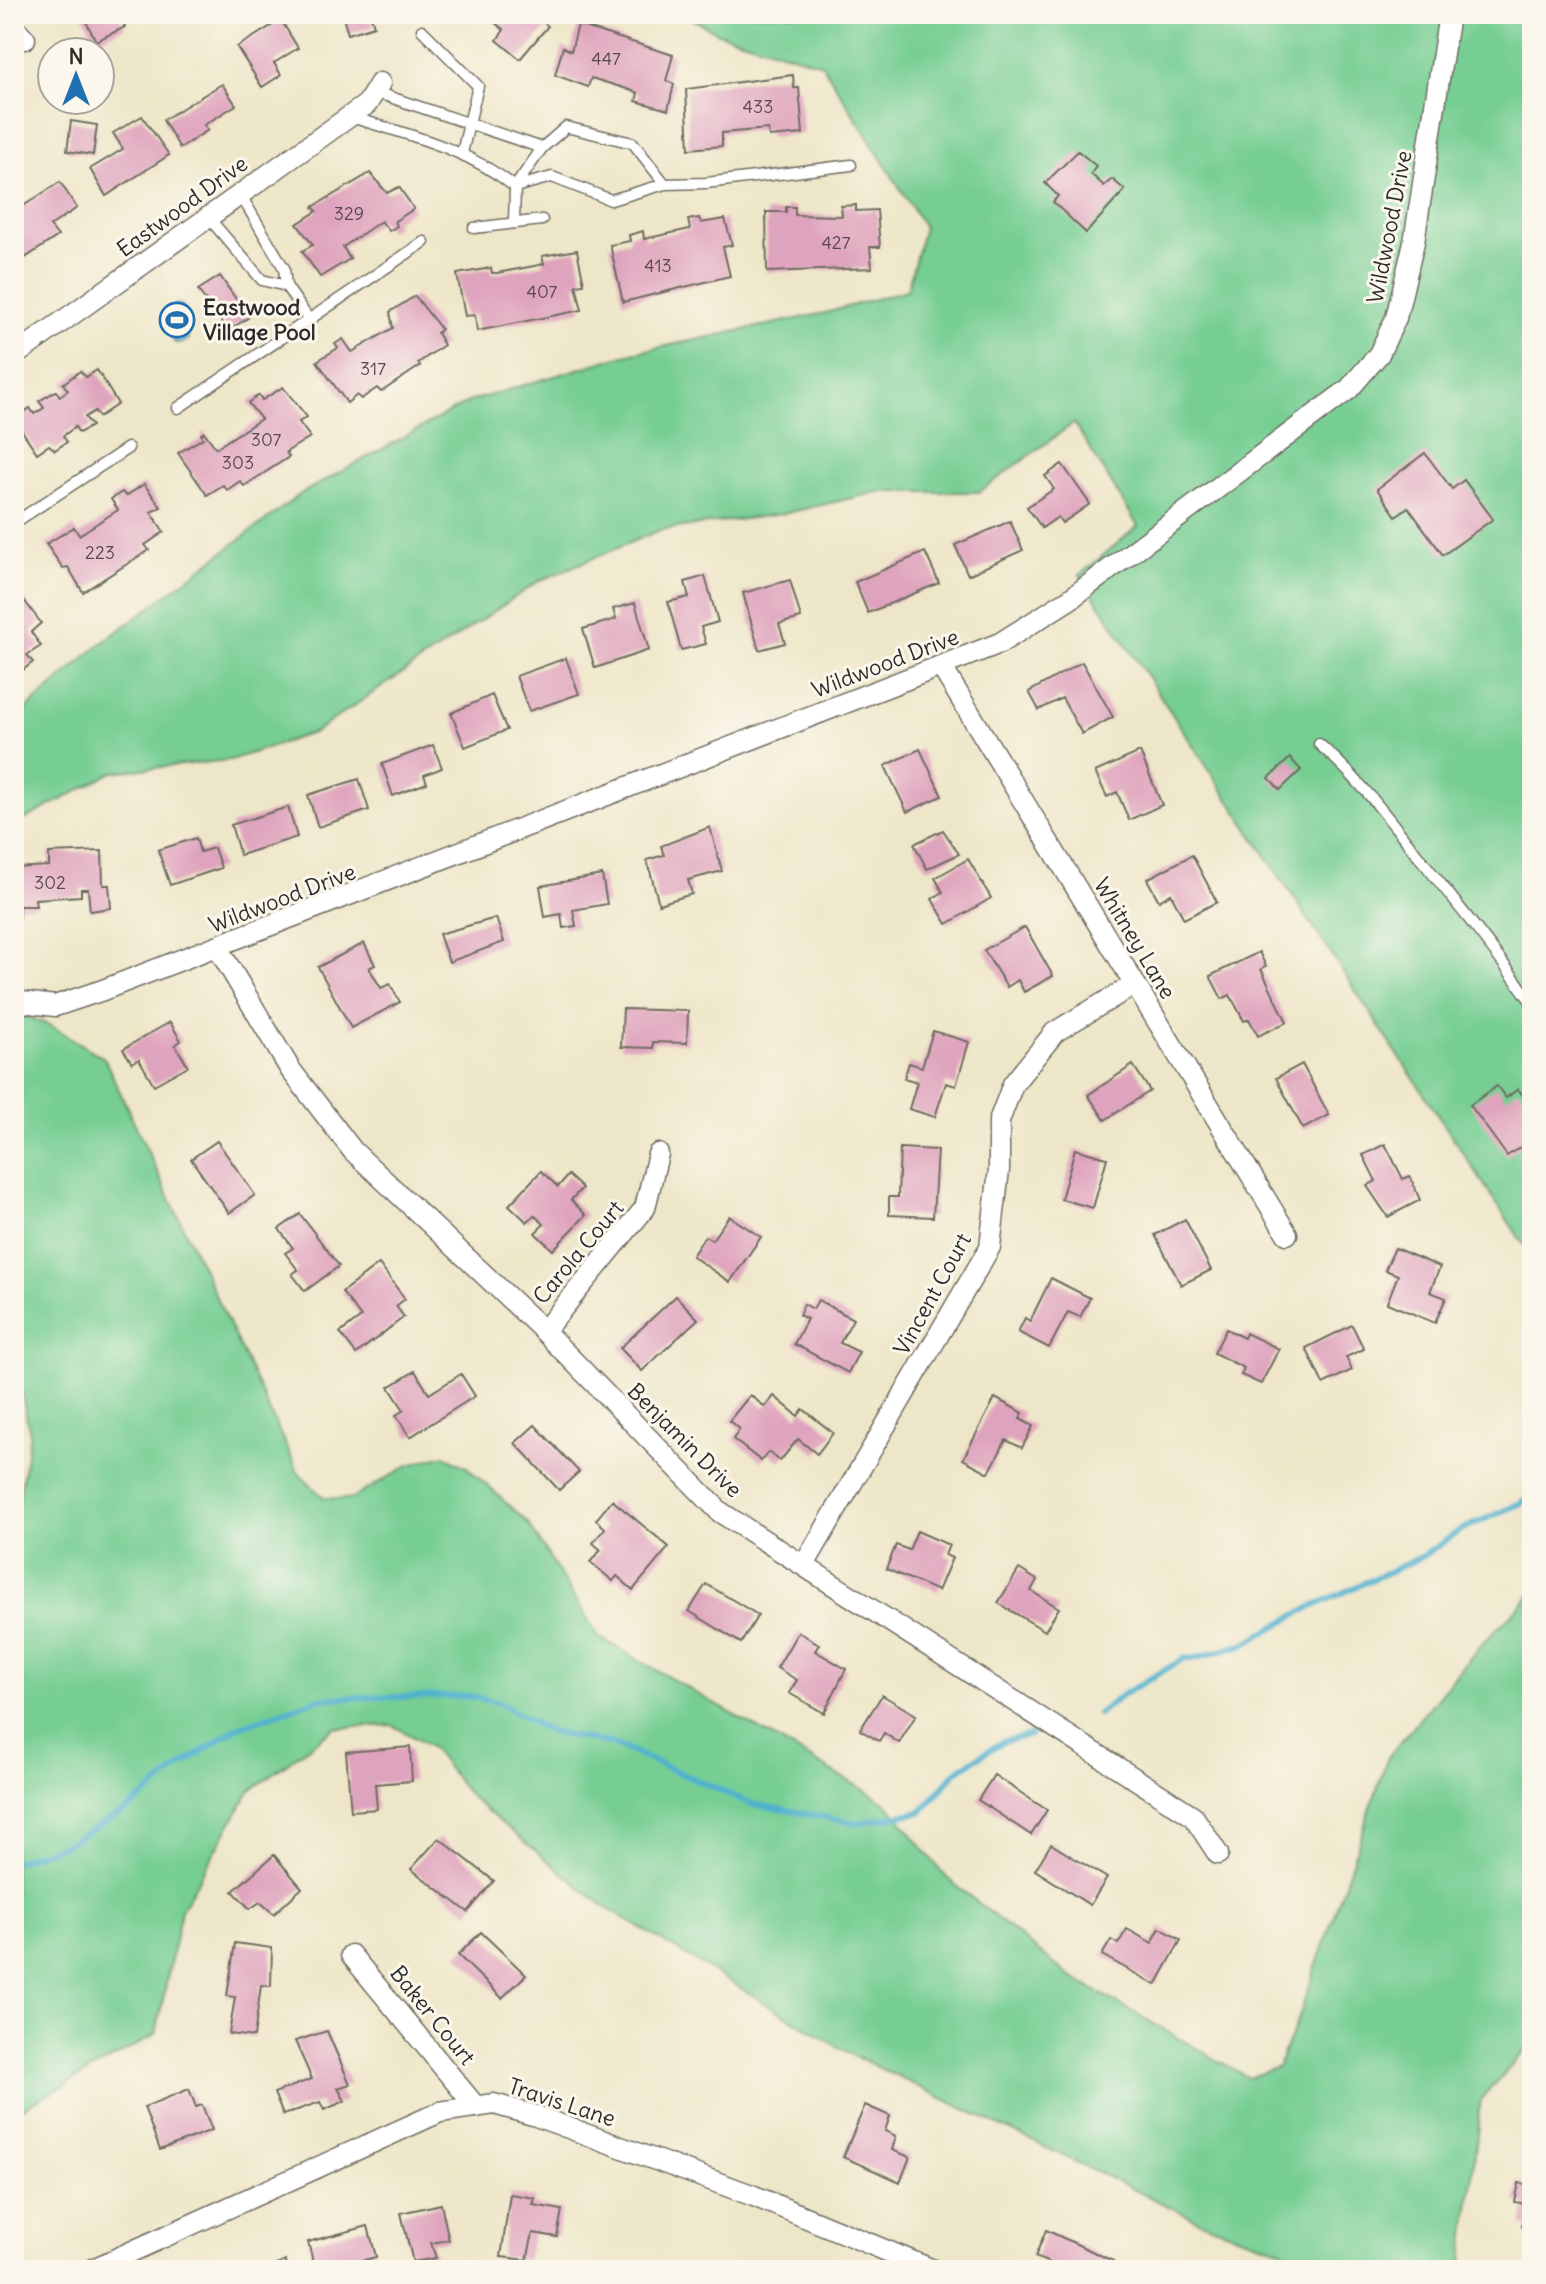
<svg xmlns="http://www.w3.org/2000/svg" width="1546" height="2284" viewBox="0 0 1546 2284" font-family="Delius,sans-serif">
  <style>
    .green { fill: #76ce93; stroke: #507c5f; stroke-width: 2 }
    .water { fill: #50b1cf; stroke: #3e6e7d; stroke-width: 2 }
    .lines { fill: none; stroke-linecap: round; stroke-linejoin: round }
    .stream { stroke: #50b1cf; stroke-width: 6 }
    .building { fill: #dfa4bd }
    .service-casing { stroke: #6f6c62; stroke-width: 13 }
    .minor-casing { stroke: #6f6c62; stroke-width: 23 }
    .service { stroke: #fff; stroke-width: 10 }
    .minor { stroke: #fff; stroke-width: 20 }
    .labels { text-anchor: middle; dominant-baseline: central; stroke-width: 6; stroke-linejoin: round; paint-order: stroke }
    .number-label { font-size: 18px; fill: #584950 }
    .street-label { font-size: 22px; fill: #2b2b2b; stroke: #fbf7ec }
    .poi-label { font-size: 22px; font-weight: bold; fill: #2b2b2b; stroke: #fbf7ec; text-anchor: start }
  </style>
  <rect width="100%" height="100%" fill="#fbf7ec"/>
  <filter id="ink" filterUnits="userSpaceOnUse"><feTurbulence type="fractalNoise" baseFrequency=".0125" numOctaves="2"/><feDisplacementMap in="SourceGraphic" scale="16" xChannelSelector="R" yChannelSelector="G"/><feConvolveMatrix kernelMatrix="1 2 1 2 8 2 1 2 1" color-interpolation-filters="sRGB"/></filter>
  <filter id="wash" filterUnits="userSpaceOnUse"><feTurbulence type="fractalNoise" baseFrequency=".006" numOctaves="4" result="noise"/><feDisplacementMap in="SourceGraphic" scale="32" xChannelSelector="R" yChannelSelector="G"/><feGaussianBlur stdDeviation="1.8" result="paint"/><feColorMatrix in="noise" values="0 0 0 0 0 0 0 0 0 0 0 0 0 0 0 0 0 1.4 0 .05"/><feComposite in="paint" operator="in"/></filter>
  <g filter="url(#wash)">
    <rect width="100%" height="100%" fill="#eee6c8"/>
    <g class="green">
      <polygon points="683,14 1466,14 1470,20 1475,14 1532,14 1532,1257 1080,575 1138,526 1074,423 979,492 878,492 782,514 660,530 539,581 315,732 230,760 113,772 14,825 14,720 98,646 302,493 468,402 628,354 825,313 907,290 924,227 822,64 718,33"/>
      <polygon points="14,1011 51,1026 104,1058 299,1474 324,1498 351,1499 409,1465 444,1455 468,1468 527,1522 599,1637 887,1803 947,1878 1068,1975 1249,2078 1278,2067 1300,2014 1388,1757 1480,1646 1532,1594 1532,2043 1481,2099 1463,2262 1453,2270 1341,2270 1208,2225 852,2055 602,1905 471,1798 432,1748 392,1725 334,1728 250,1791 181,1910 156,2034 14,2113 14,1528 30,1434 14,1355"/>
    </g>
    <path class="water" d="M176,304L182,305L188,316V339L183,343H175C165,330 162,315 176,304Z"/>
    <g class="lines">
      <g class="stream">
        <polyline points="1098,1714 1124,1694 1185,1658 1192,1659 1242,1645 1303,1611 1423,1556 1461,1530 1521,1503 1532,1494"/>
        <polyline points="14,1862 64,1845 128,1809 185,1763 238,1727 321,1698 467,1696 497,1702 550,1732 613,1744 752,1804 857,1823 921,1812 957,1771 1002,1742 1031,1735"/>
      </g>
    </g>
    <g id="blocks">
      <g class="building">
        <polygon points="82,14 118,14 125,27 96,41"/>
        <polygon points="342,14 370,14 374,26 348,34"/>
        <polygon points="484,14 549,14 542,21 548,26 520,59 497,40 504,30"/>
        <polygon points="281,20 298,48 274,63 281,75 262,87 237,47"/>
        <polygon points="578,25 673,55 666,81 674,84 668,110 636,101 638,93 624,88 591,78 588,87 555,75 563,47 571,51"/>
        <polygon points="793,75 794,88 799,88 803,134 769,137 768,129 722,133 722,146 689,149 686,89"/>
        <polygon points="222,84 236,105 204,125 208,130 180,148 163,120"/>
        <polygon points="142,116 169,155 106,196 90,169 123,149 113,133"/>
        <polygon points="71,121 97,125 93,155 67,151"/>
        <polygon points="1078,151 1096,166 1091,174 1104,186 1112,179 1125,190 1086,233 1053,202 1058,196 1045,183"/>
        <polygon points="370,173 387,193 399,187 414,209 395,221 397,226 389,231 381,221 343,247 350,259 320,277 302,251 313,245 297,224 317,211 313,207"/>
        <polygon points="60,182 77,208 50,226 58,236 25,258 14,242 14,212"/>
        <polygon points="856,205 856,211 877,210 880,247 870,247 872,268 767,272 766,212 786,212 786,207 795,207 795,215 842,216 841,206"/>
        <polygon points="699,218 701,223 725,219 732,245 723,247 730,276 623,302 610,245 630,241 629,235 643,231 644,239 690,229 688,220"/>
        <polygon points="577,250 584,284 576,285 582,310 477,331 475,315 465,316 457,274 491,268 492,273 497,273 529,267 544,264 542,256"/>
        <polygon points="220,276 238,302 234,304 237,309 240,307 249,317 228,331 198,290"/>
        <polygon points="415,296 441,329 437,333 444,345 418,363 420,366 381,392 377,388 361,399 357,395 347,403 317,361 338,348 335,344 343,339 352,352 393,328 390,312"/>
        <polygon points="97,370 118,404 99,417 95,411 85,417 92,426 79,433 75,427 63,436 67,442 55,450 49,445 37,453 14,419 30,408 34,414 44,408 39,401 56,391 60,396 68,390 63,384 80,371 86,377"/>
        <polygon points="283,387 307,417 299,422 310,437 286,452 289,457 244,486 240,481 227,490 223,485 207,495 178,453 203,438 201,434 204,432 216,448 261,419 248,403 259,395 262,400"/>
        <polygon points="1425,453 1452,489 1464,480 1493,519 1443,555 1408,507 1396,516 1377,489"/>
        <polygon points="1062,464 1090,504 1062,523 1058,517 1042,528 1027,507 1054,489 1045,476"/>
        <polygon points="144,484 161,507 151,512 164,532 145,545 149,550 83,592 68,567 63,568 46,544 74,527 79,535 93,526 118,510 111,499 122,492 126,496"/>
        <polygon points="1010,521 1023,550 968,575 955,545"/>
        <polygon points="925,552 939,583 868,613 855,582"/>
        <polygon points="705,576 718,622 701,627 706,644 681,650 668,602 689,597 685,582"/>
        <polygon points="790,580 801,618 779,624 785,643 759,650 743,593"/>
        <polygon points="18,592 41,623 31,632 41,646 27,655 33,662 14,677 14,595"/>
        <polygon points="635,603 649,650 595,668 583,629 616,619 613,609"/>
        <polygon points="566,658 579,694 529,711 516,676"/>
        <polygon points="1082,662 1113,717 1082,734 1062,698 1039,710 1029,692"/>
        <polygon points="492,695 507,730 465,747 451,713"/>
        <polygon points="433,745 442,768 424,775 427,783 393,796 382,764"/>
        <polygon points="920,749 942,796 907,812 885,766"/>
        <polygon points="1140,752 1162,805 1129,820 1117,792 1107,797 1095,772"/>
        <polygon points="1290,758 1301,770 1280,790 1269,778"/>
        <polygon points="359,779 369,810 318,827 308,795"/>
        <polygon points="288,807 297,837 240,855 231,825"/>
        <polygon points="710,827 722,871 688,880 692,894 659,904 647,860 664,855 661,846"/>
        <polygon points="943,830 959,854 927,869 914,844"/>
        <polygon points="196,838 200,852 214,848 221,868 170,885 158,850"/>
        <polygon points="102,851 103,885 109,885 111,908 90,911 88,889 81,889 81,896 35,899 36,906 19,906 19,928 14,928 14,868 49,866 49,853"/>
        <polygon points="1192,855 1217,902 1184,919 1171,894 1159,901 1147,879"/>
        <polygon points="968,859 991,898 947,924 932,899 943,892 935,878"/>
        <polygon points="602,875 607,904 573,910 576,926 563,928 561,914 545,917 540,886"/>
        <polygon points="496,918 504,942 449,962 439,934"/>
        <polygon points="1025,927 1053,976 1024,992 1018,980 1007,987 984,950"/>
        <polygon points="364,943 375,965 369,968 381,988 390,984 400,1002 351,1028 318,967"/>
        <polygon points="1259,952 1266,966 1261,969 1287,1022 1258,1036 1249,1019 1244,1021 1230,995 1222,999 1210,976"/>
        <polygon points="623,1009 688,1011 687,1043 653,1042 653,1048 621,1047"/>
        <polygon points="170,1022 181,1041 175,1045 188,1066 154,1085 139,1059 132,1063 123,1049"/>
        <polygon points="933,1031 969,1042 956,1086 946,1083 935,1117 909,1109 917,1082 904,1078 909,1063 922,1067"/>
        <polygon points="1302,1064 1329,1115 1303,1129 1276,1078"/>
        <polygon points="1133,1065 1150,1091 1105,1120 1088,1095"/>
        <polygon points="1497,1086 1506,1098 1518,1089 1532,1108 1532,1139 1507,1156 1470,1105"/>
        <polygon points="217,1141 255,1195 229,1213 191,1159"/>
        <polygon points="1385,1144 1403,1179 1410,1176 1420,1200 1388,1217 1367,1186 1376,1181 1363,1155"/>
        <polygon points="900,1148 937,1150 933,1217 889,1215 889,1197 898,1197"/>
        <polygon points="1075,1149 1107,1158 1093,1208 1061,1199"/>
        <polygon points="541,1171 558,1187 568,1175 582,1188 571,1200 586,1215 553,1250 535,1233 544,1224 534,1215 527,1222 509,1205"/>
        <polygon points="300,1214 339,1266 305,1291 292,1274 298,1270 285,1253 293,1248 279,1229"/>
        <polygon points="729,1216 761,1237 730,1282 692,1256 705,1236 712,1240"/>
        <polygon points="1185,1219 1211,1270 1181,1285 1155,1235"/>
        <polygon points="1395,1248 1440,1267 1430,1292 1446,1298 1435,1323 1387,1303 1398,1275 1385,1270"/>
        <polygon points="379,1264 405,1299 396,1306 404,1317 356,1354 340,1333 361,1317 342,1292"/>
        <polygon points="1051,1278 1090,1298 1080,1317 1068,1312 1049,1348 1018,1332 1025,1318 1030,1321"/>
        <polygon points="676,1296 698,1319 642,1371 620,1348"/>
        <polygon points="818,1300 853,1319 840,1343 859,1352 848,1373 794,1344 807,1319 799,1315 804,1304 813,1309"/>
        <polygon points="1352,1325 1364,1349 1346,1357 1352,1370 1323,1384 1306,1348"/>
        <polygon points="1226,1329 1244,1338 1246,1333 1279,1349 1261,1384 1241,1375 1244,1368 1214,1353"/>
        <polygon points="415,1371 429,1394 461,1374 475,1396 410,1437 396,1415 404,1410 389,1387"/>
        <polygon points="750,1395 765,1407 774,1396 798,1416 803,1409 833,1433 817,1454 798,1439 780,1461 768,1452 761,1461 733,1439 740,1429 729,1421"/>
        <polygon points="995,1398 1023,1413 1020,1419 1033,1426 1022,1448 1006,1440 989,1473 963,1459"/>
        <polygon points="535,1425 579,1472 559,1490 515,1443"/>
        <polygon points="612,1500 669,1547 633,1590 617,1576 613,1581 590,1562 601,1550 593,1543 605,1528 596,1520"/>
        <polygon points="917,1531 949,1545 945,1555 952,1558 938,1591 886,1569 896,1545 909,1550"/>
        <polygon points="1019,1569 1037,1580 1031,1591 1059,1608 1045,1631 998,1603"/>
        <polygon points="706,1584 758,1615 741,1643 689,1611"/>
        <polygon points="798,1632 819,1644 815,1651 846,1669 824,1713 789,1693 797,1680 777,1668"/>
        <polygon points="882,1695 916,1715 899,1743 884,1733 879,1741 860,1730"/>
        <polygon points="410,1747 412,1781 375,1784 377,1809 351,1811 346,1752"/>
        <polygon points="994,1775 1047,1810 1031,1835 978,1800"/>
        <polygon points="439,1838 494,1881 468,1912 411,1869"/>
        <polygon points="1051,1844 1107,1878 1090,1905 1035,1870"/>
        <polygon points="274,1855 302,1888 274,1914 260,1902 250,1909 233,1891"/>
        <polygon points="1160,1928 1181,1940 1156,1985 1102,1955 1111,1940 1118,1944 1127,1929 1152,1943"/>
        <polygon points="481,1932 526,1975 502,1998 458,1955"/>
        <polygon points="235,1943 272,1948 271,1986 261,1985 254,2037 229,2034 235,1997 227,1996"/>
        <polygon points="327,2031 350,2084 338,2088 345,2101 324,2110 320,2102 283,2115 274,2093 312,2079 295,2041"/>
        <polygon points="189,2089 196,2107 202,2105 212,2130 160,2150 144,2107"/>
        <polygon points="865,2105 890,2116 885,2131 896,2136 892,2150 910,2157 900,2182 843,2157"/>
        <polygon points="1519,2183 1532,2186 1532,2228 1522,2226 1526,2204 1515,2202"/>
        <polygon points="510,2194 535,2198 533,2205 562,2210 557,2237 533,2233 527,2260 501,2257"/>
        <polygon points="441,2204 449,2240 431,2243 436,2258 413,2262 401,2213"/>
        <polygon points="368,2226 376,2257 353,2263 355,2270 315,2270 308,2242"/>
        <polygon points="1046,2230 1113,2261 1108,2270 1066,2270 1035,2257"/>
        <polygon points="285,2261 289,2270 267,2270"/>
      </g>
    </g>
  </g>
  <g filter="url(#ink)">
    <use href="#blocks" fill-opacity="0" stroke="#6f6c62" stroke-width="2"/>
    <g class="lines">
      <g class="service-casing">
        <g id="service">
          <polyline points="422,30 478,86 462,153"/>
          <polyline points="375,92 542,148 566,127 633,143 665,184"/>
          <path d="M351,117C409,135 467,148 515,187L552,177L611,200L665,184L706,183L851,165"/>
          <polyline points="240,194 284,268 286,286 310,321"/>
          <polyline points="208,217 262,280 286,286"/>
          <polyline points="514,223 515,187 542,148"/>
          <polyline points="474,228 542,220"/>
          <polyline points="178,408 424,242"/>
          <polyline points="14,523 128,448"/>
          <path d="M1319,744C1363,782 1388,819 1424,863C1461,909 1498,954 1532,1003"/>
        </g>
      </g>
      <g class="minor-casing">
        <g id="minor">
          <polyline points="14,27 25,39"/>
          <polyline points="14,356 367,104 380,83"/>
          <polyline points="941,666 1287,1234"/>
          <polyline points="218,948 290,1069 353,1151 544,1331 720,1512 1193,1816 1218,1854"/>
          <polyline points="14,1001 55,1006 103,990 1000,643 1070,599 1349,389 1379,354 1396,318 1414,242 1449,14"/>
          <polyline points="544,1331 645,1208 658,1154"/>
          <polyline points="804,1565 990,1247 999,1170 999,1121 1013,1084 1055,1032 1135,984"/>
          <polyline points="351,1955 476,2107"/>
          <polyline points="91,2270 440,2112 494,2104 536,2116 754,2196 933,2270"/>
        </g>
      </g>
      <use href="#service" class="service"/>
      <use href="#minor" class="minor"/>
    </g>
  </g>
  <defs>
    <g id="stadium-ring" transform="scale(1.8)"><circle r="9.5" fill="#fbf7ec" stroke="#1f6fb2" stroke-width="1.5"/><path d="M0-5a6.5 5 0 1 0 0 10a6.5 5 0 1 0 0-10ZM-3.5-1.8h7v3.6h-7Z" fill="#1f6fb2"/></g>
  </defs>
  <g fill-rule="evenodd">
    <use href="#stadium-ring" x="177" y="320"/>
  </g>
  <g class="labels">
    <g class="number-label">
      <text x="606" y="58">447</text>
      <text x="758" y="106">433</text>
      <text x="349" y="213">329</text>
      <text x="836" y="242">427</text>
      <text x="658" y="265">413</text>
      <text x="542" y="291">407</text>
      <text x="373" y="368">317</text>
      <text x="266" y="439">307</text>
      <text x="238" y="462">303</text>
      <text x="100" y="552">223</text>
      <text x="50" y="882">302</text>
    </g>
    <g class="street-label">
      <text transform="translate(182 206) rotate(-36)">Eastwood Drive</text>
      <text transform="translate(1389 227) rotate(-79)">Wildwood Drive</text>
      <text transform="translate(885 663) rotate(-21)">Wildwood Drive</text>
      <text transform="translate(282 898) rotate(-21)">Wildwood Drive</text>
      <text transform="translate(1135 938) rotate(59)">Whitney Lane</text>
      <text transform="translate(578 1252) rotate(-50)">Carola Court</text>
      <text transform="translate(932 1294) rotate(-61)">Vincent Court</text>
      <text transform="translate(685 1440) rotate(45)">Benjamin Drive</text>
      <text transform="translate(433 2015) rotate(51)">Baker Court</text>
      <text transform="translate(562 2102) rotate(18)">Travis Lane</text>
    </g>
    <g class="poi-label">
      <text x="203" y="307">Eastwood<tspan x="203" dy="25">Village Pool</tspan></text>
    </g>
  </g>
  <rect width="1546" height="2284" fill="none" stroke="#fbf7ec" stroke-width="48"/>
  <g transform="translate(76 76)"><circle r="38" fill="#fbf7ec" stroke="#a8a59f" stroke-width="2"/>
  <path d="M0-6L14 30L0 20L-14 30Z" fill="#1f6fb2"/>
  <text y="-12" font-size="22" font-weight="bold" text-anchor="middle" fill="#2b2b2b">N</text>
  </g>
</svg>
